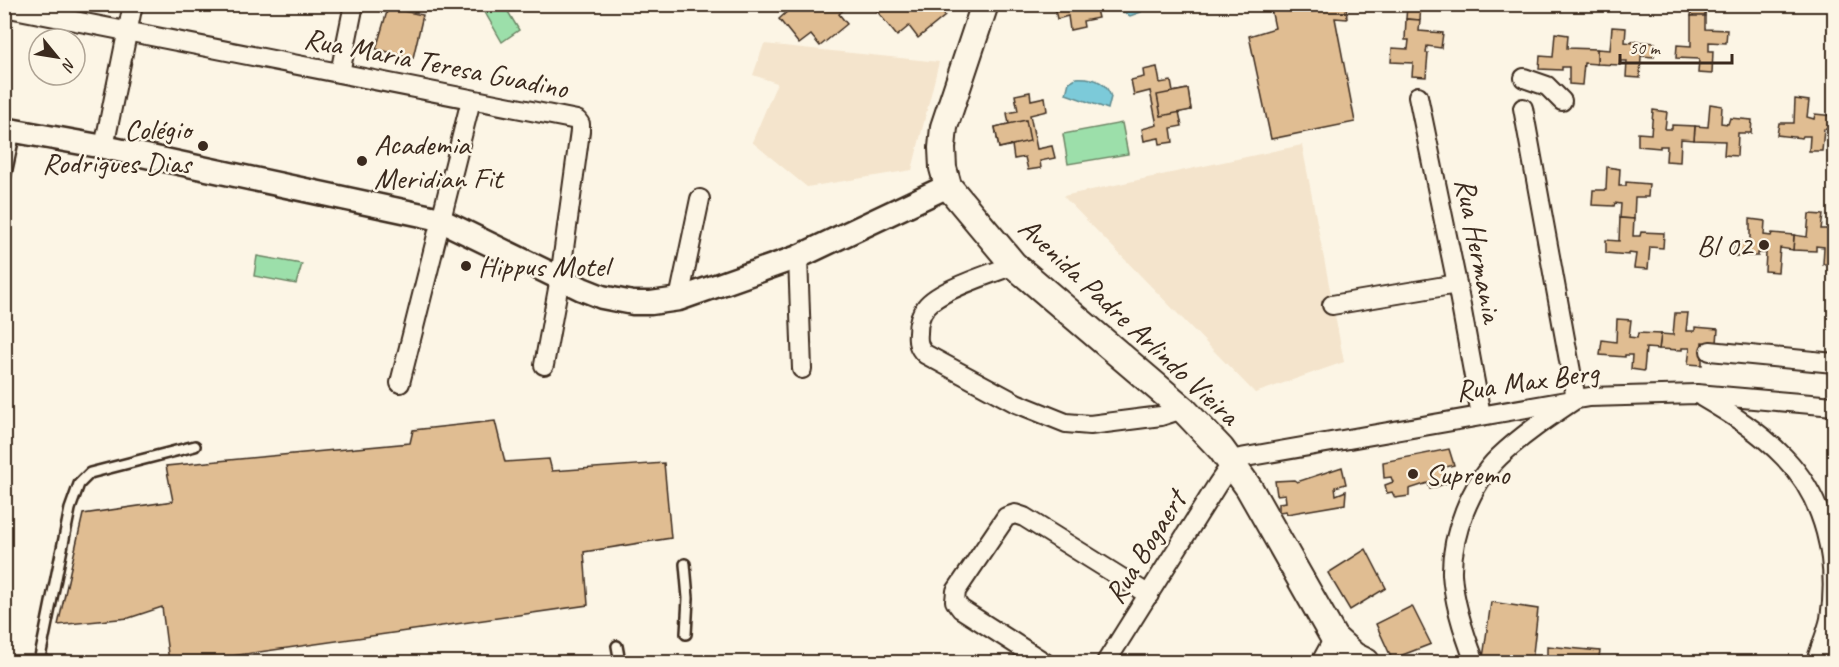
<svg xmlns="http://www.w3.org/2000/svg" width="1839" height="667" viewBox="0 0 1839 667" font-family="Caveat,sans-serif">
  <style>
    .built { fill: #f4e4cc }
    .green { fill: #9cdfaa; stroke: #6c8464; stroke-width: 1.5 }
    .water { fill: #7bcad9; stroke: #618a8e; stroke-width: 1.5 }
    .building { fill: #e0bd92; stroke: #3b2a1e; stroke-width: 1.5 }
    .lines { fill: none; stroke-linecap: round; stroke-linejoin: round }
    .service-casing { stroke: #3b2a1e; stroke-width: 14 }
    .minor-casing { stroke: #3b2a1e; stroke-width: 22 }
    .tertiary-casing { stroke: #3b2a1e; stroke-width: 27 }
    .secondary-casing { stroke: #3b2a1e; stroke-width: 30 }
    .service { stroke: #fcf5e5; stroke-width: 9 }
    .minor { stroke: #fcf5e5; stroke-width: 18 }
    .tertiary { stroke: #fcf5e5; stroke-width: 22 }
    .secondary { stroke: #fcf5e5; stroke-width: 26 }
    .poi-dot { fill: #3b2a1e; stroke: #fcf5e5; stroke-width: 2 }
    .labels { text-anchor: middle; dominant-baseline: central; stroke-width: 5; stroke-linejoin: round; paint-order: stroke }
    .street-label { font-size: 30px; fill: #3b2a1e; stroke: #fcf5e5 }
    .poi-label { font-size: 30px; fill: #3b2a1e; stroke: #fcf5e5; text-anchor: start }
  </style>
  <rect width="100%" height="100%" fill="#fcf5e5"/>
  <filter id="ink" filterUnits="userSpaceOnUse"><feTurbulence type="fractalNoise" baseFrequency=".0167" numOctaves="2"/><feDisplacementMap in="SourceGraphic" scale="12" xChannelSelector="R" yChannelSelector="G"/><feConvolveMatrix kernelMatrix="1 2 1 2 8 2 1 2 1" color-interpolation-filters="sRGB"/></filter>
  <g filter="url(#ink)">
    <g class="built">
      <polygon points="764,44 939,62 912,170 807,187 752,142 777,83 753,75"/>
      <polygon points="1302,145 1344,362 1255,393 1063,196"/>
    </g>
    <g class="green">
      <polygon points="490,4 504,5 519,30 502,42 483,9"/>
      <polygon points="1122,123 1128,154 1068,164 1063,134"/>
      <polygon points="257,256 302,264 296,284 254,276"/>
    </g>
    <g class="water">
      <polygon points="1117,5 1140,5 1141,12 1130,16 1123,12"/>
      <path d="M1076,78C1092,77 1106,81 1111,97L1108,109L1066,94L1069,82Z"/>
    </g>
    <g class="building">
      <polygon points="785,4 850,4 839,14 847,24 820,46 811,35 799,44 779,19 789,10"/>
      <polygon points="884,4 938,4 945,16 918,38 909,26 897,36 876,10"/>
      <polygon points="1041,4 1079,4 1080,9 1095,5 1098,18 1083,21 1084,27 1070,30 1068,16 1057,19 1054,5 1042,7"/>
      <polygon points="1270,4 1346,4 1347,19 1335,18 1355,122 1271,139 1249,36 1275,28"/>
      <polygon points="1397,4 1421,4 1420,20 1406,19 1407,5"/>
      <polygon points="1692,4 1706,4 1705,16 1691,16"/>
      <polygon points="388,8 423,15 413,58 376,49"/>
      <polygon points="1691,16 1705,16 1705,29 1727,30 1726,43 1709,42 1709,51 1713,51 1712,74 1698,73 1699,59 1676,58 1677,45 1691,46"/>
      <polygon points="1406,19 1420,20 1419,31 1443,33 1441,48 1427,46 1426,53 1428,53 1426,77 1412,76 1413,63 1391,62 1392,48 1408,49 1409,40 1405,40"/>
      <polygon points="1612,27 1626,28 1625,42 1632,43 1632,41 1655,43 1654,57 1641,56 1640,78 1626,77 1627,61 1620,61 1620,65 1597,64 1597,49 1610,50"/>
      <polygon points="1555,33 1568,35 1567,48 1597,49 1597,64 1584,63 1582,85 1569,84 1569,67 1562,67 1562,70 1539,69 1540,56 1553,57"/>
      <polygon points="1157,67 1160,83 1171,81 1173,92 1188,89 1191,110 1179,112 1182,126 1171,128 1173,142 1160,144 1159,138 1144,141 1142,129 1157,125 1150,91 1134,95 1131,80 1144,77 1143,70"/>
      <polygon points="1188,89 1191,110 1161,116 1157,95"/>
      <polygon points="1030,92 1031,100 1045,97 1047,111 1030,115 1037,149 1052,146 1055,158 1040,161 1041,168 1028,170 1025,157 1014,159 1012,145 999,148 995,127 1009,124 1007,113 1018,111 1015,95"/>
      <polygon points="1795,99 1809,101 1807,117 1814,119 1815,114 1834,116 1834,130 1824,129 1822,151 1809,151 1810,136 1803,136 1802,138 1777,135 1779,123 1794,123"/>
      <polygon points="1710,104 1722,106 1721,123 1728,124 1730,118 1752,120 1751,133 1738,133 1737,156 1724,155 1725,141 1694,140 1695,126 1708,127"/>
      <polygon points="1653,110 1667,112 1665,129 1672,129 1672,125 1695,126 1694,140 1681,139 1680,162 1666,161 1667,146 1660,146 1660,148 1638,146 1638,133 1651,134"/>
      <polygon points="1026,120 1030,141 999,148 995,127"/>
      <polygon points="1607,167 1620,169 1619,186 1626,186 1626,182 1649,184 1648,197 1635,197 1634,219 1620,218 1621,204 1615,203 1614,206 1592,205 1593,190 1606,190"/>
      <polygon points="1809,214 1823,215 1821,229 1827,229 1828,227 1834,228 1834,264 1823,264 1824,247 1816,246 1816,251 1793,250 1794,235 1807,237"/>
      <polygon points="1620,218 1634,219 1633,236 1640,236 1641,232 1664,233 1663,248 1650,247 1648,269 1634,268 1636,254 1629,253 1629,255 1606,253 1606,240 1619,241"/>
      <polygon points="1750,219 1765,221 1764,235 1771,236 1772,233 1794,235 1793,250 1780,248 1778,272 1765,271 1766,253 1758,253 1758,256 1734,256 1735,242 1750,242"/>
      <polygon points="1675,313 1688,313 1686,331 1695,331 1695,327 1718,329 1717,343 1702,342 1702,365 1688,364 1690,348 1682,348 1682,350 1659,349 1661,334 1673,335"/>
      <polygon points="1617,319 1631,320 1629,337 1637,338 1638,333 1661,334 1659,349 1646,348 1644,371 1631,369 1632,355 1625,355 1625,357 1600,355 1602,340 1616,342"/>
      <polygon points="495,421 505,462 549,459 552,471 664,463 671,538 584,552 588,605 190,662 169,662 162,607 129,618 58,625 83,514 173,501 166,466 410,443 413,430"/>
      <polygon points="1449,449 1454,465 1442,468 1443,476 1455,472 1455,480 1430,489 1428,483 1409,489 1409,496 1395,498 1392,492 1387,493 1385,485 1393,482 1391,477 1384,478 1383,462"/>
      <polygon points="1342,467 1346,484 1335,487 1336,495 1346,491 1345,504 1287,514 1286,511 1279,512 1279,503 1286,502 1285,494 1277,495 1275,481 1294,480 1297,482"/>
      <polygon points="1366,549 1386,588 1350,610 1328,573"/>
      <polygon points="1491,602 1538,609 1532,662 1483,658"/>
      <polygon points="1412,606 1431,644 1392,659 1376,624"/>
      <polygon points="1547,646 1600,651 1598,662 1547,662"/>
    </g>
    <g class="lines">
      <g class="service-casing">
        <g id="service">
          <polyline points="4,183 13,141 17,131"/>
          <polyline points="685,564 688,598 686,634"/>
          <polyline points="617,646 620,662"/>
          <polyline points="39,662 70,509 79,484 90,473 195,446"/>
        </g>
      </g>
      <g class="minor-casing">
        <g id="minor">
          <polyline points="4,7 577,120 580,124 580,131 560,278 544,365"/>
          <polyline points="340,73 354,4"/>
          <polyline points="1524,78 1547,86 1562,101"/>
          <polyline points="1418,96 1457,284 1481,415"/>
          <polyline points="104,147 133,4"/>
          <polyline points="798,257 802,369"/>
          <path d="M1014,265C993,273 938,290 926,307C920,314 918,324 918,333C917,343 919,348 925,354L1016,403L1066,423L1090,425L1161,416L1183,409"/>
          <polyline points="679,299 700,199"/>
          <polyline points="1332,305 1457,284"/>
          <polyline points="1710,351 1834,363"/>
          <polyline points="400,383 471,100"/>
          <path d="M1702,397C1731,414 1760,432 1784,457C1825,499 1839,561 1830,619C1827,633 1820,648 1816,662"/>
          <polyline points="1044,662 961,609 955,601 956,591 1006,517 1015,514 1024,517 1149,595"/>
          <polyline points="1106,662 1217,485 1232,463 1240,458 1589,397 1697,394 1834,406"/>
          <polyline points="1321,662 1334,638"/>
          <path d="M1475,662C1464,634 1454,604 1452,574C1451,535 1471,484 1499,457C1522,435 1549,417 1576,399L1523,108"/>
        </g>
      </g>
      <g class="tertiary-casing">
        <polyline id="tertiary" points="4,129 104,147 436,218 582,289 602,297 633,303 651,303 679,299 798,257 948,186"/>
      </g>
      <g class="secondary-casing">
        <polyline id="secondary" points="985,4 944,127 942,148 943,168 948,186 1014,265 1183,409 1221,449 1249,488 1334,638 1354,656 1366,662"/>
      </g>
      <use href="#service" class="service"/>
      <use href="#minor" class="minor"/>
      <use href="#tertiary" class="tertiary"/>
      <use href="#secondary" class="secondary"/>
    </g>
  </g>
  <g class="poi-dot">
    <circle cx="203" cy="146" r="6"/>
    <circle cx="362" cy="161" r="6"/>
    <circle cx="1764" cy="245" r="6"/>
    <circle cx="466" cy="266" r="6"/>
    <circle cx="1413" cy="474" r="6"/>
  </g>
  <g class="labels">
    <g class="street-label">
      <text transform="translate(436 63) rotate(11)">Rua Maria Teresa Guadino</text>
      <text transform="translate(1479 250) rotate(79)">Rua Hermania</text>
      <text transform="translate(1129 321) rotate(43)">Avenida Padre Arlindo Vieira</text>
      <text transform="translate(1527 381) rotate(-8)">Rua Max Berg</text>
      <text transform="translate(1145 547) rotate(-58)">Rua Bogaert</text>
    </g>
    <g class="poi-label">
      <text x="191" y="129" text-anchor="end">Colégio<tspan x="191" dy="34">Rodrigues Dias</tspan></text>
      <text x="374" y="144">Academia<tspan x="374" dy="34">Meridian Fit</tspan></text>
      <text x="1752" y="245" text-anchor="end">Bl 02</text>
      <text x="478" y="266">Hippus Motel</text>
      <text x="1425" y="474">Supremo</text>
    </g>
  </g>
  <rect width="1839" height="667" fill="none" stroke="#fcf5e5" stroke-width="24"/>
  <rect x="12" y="12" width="1815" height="643" fill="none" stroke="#3b2a1e" stroke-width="2" filter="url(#ink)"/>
  <g transform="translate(57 57) rotate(120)"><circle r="28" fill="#fcf5e5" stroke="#afa495" stroke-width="1.5"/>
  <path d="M0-4.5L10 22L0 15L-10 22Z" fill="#3b2a1e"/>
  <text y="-9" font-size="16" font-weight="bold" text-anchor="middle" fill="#3b2a1e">N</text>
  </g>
  <path d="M1620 54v9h112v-9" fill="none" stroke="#3b2a1e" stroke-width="3"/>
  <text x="1629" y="54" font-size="18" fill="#3b2a1e" stroke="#fcf5e5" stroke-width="4.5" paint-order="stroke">50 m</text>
</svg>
